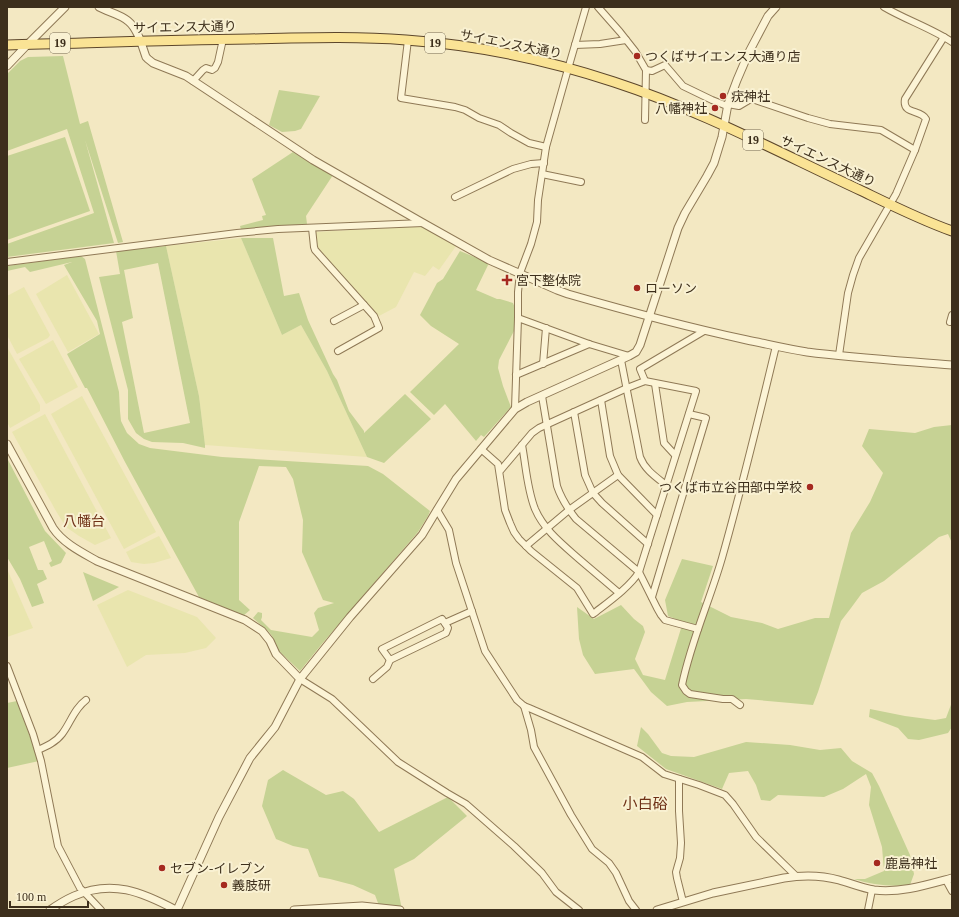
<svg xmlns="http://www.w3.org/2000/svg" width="959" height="917" viewBox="0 0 959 917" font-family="'Times New Roman','Noto Sans JP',serif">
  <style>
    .farmland { fill: #e9e5ae }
    .green { fill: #c6d294; fill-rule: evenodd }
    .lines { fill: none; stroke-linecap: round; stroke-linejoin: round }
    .minor-casing { stroke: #8f7956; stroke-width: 8 }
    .tertiary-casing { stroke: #8f7956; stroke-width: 9 }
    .primary-casing { stroke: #5c462b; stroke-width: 11 }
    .minor { stroke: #fcf4d6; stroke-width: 6 }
    .tertiary { stroke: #fcf4d6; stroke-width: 7 }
    .primary { stroke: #fae395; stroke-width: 9 }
    .poi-dot { fill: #a52a20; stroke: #f9f1d2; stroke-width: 1.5 }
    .labels { text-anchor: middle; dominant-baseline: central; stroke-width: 4; stroke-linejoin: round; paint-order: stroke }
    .shield { fill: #f9f1d2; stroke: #756953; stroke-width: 1 }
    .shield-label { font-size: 12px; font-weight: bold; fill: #3d2f1c }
    .street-label { font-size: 13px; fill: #3d2f1c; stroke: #f9f1d2 }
    .poi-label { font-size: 13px; fill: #3d2f1c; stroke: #f9f1d2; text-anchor: start }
    .neighbourhood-label { font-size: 14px; fill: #6f3117; stroke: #f9f1d2 }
    .quarter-label { font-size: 15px; fill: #6f3117; stroke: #f9f1d2 }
  </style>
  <rect width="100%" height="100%" fill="#f3e8c2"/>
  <g class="farmland">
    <polygon points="422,226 456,246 439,270 433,266 425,276 414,272 396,307 379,316 318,248 316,232"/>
    <polygon points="241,238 282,335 301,325 327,371 367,457 205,445 199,396 166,246"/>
    <polygon points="67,275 99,334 68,352 36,294"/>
    <polygon points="24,287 50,335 48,338 17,354 7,335 7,296"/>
    <polygon points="53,340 78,387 46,404 19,359"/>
    <polygon points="7,347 40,405 40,411 10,428 7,422"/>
    <polygon points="82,396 156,532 124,549 51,414"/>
    <polygon points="45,414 111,538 95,545 79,536 66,527 56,511 12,432"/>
    <polygon points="159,536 171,558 154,563 144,564 131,562 126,552"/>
    <polygon points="7,569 33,628 7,637"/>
    <polygon points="128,590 197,617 216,638 206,648 185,653 146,655 127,667 97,605"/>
  </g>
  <g class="green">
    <polygon points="63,56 80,124 88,121 123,242 118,243 85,140 114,243 7,257 7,244 94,213 67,129 7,151 7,74 20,61 28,57"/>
    <polygon points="279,90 320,96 301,129 295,131 282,132 269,125"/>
    <polygon points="65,137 90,211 7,240 7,156"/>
    <polygon points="293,152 333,175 306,216 307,224 241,230 240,226 263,220 262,216 266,215 252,179"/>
    <polygon points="241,238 273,238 284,296 299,293 308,320 333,374 337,380 349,411 364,431 364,433 405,394 431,419 384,463 367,457 327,371 301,325 282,335"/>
    <path d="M166,246L199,396L205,445V448L183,443L152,442L144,439L136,433L128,419V390L99,277L120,274L116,251ZM158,263L190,423L144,433L122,322L133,318L124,270Z"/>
    <polygon points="460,251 489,263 476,290 497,299 500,299 513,303 515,308 515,329 499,360 498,368 503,386 511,407 484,437 481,435 476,441 445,404 434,415 410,392 459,344 431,326 420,315 437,283 443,279"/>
    <polygon points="81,256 85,259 119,392 120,411 121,421 127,433 139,444 150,448 222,457 368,466 383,474 430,511 428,516 418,532 321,645 300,671 279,651 272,636 269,632 253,618 258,612 262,613 262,617 261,620 271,630 312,637 319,630 314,613 318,608 334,603 323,600 302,552 303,520 293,479 286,467 259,466 239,522 239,600 250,610 243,616 199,597 125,462 87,388 85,388 67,354 100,334 97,321 64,265 72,262 30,272 25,267 7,271 7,266"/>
    <polygon points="952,425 952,543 948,534 939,537 884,581 862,593 851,608 841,621 818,692 813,705 746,699 687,702 667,706 651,692 634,669 595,674 583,655 579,639 577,607 594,619 621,605 634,619 643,626 645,632 635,659 643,675 665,680 683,622 668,616 665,600 682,559 713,566 701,602 731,617 762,623 778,629 815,618 829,618 851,533 870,502 883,473 862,446 869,429 915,433 934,427"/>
    <polygon points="7,458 45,531 66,553 61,563 51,567 49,563 52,561 44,541 29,547 38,570 43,570 47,579 37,584 44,603 32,607 20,579 7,557"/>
    <polygon points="83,572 119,587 93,601"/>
    <polygon points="17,701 39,761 7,768 7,703"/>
    <polygon points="952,702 952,727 948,733 919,740 908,739 898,728 869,717 870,709 905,716 935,720 946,718"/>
    <path d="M641,727L648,734L662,753L671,756L694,757L746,742L790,745L820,750L841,748L852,761L872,773L879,786L910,855L914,874L910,885C891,887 872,885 854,879H865L884,871L882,847L869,805L871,787L866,774L843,789L824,797L778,795L770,801L761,800L756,785L748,771L729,773L722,789L666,769L637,746Z"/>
    <polygon points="283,770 326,795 343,791 354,799 379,832 448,797 467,816 414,859 394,869 402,910 377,910 378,903 375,895 353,885 330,879 319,877 308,849 293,846 276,839 262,806 268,780"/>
  </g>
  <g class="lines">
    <g class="minor-casing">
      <g id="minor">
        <polyline points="598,7 620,32 635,51 646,70 652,71 665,65 683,86 712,100 727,106"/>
        <path d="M884,7C906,20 931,28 952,42"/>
        <polyline points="408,40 401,98 455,107 465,110 479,118 499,125 511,133 529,143 546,147"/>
        <polyline points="575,45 600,44 626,40"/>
        <polyline points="193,81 203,70 206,68 212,70 215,68 218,62 223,39"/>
        <polyline points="728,104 739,106 749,100 755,100 808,118 830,124 881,130 915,150"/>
        <polyline points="645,120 646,70"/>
        <polyline points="542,174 581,182"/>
        <polyline points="455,197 513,169 531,164 544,163"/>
        <polyline points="312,228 314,247 315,250 374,316 379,328 338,351"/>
        <polyline points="7,262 237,233 278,229 423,223"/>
        <polyline points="518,318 589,344 629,356"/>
        <polyline points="334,321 364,305"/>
        <polyline points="950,322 952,315"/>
        <path d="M839,355L848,293L853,275L859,258L896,194L915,150L926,119C921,109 902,115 905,99L944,37"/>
        <path d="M621,360L640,457C645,470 656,477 666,485"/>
        <polyline points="543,364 546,328"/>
        <polyline points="516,375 589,344"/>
        <polyline points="645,381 640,369 704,331"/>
        <polyline points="655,384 664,443 675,455"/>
        <path d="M542,396L557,486C561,498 568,509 576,519L639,572L657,608L661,615L665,620L698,629"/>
        <polyline points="601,400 610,456 618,475 657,515"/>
        <polyline points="515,409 518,318 518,292 520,273 531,244 537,222 538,200 546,147 568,69 586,7"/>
        <polyline points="574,412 585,475 593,493 602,503 648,544"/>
        <path d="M522,445C526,466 527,489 535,509C544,530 562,544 579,559C592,570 606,582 619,593"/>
        <path d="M481,449L498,464L505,510L510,523L514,532L519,539L531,551L577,588L593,614C607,603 630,587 639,572L696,391L645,381L627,388L539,428L532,433L500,471"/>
        <polyline points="437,510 449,530 456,563 485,651 517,700 524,706 531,730 534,747 571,815 592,849 609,863 616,873 629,901 636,910"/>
        <polyline points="526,546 569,510 618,475"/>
        <polyline points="652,597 706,418 689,414"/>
        <polygon points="442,619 448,628 446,633 390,660 382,649"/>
        <polyline points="445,623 472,611"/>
        <polyline points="7,666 33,734 41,761 58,846 80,888 84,892 101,910"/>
        <polyline points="300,679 332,699 398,762 447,793 466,804 514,846 542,873 556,892 579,910"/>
        <polyline points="373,679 387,667 390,660"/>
        <path d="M740,705L732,699H723L690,694L686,691L682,685C691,641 710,600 722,558C742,487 759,417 776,346"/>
        <polyline points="524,706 529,708 642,757 664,774 699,785 725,795 733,804 756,837 796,876"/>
        <path d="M38,750C47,746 56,742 62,734C71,722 74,709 86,700"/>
        <polyline points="679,779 679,811 681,843 680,858 676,872 677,878 683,902"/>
        <polyline points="946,880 952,891"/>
        <polyline points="868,910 872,890"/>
      </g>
    </g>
    <g class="tertiary-casing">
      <g id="tertiary">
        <path d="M99,7C108,12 120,14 128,21C138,29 142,46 146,57L148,59L153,63L186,76L313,160L423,223L489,260L557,290L568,294C627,311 687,327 747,340C767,344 787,349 807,352C855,358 904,361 952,365"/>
        <polyline points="7,66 28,44 65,7"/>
        <path d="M7,444L53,528C63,543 81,552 97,561L245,620L262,631L270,641L276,654L300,679"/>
        <path d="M50,910C57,905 65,900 74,896C112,879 142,892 176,910"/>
        <polyline points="177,910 219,817 250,758 275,727 300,679 350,617 422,535 437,510 456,479 515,409 527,402 629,356 636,352 640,345 678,228 685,213 707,176 714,163 722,137 728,104 737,80 749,52 768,16 776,7"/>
        <polyline points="294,910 362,906 400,910"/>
        <path d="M657,910L713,893L784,878C802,875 821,875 839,880C850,883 862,888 874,890C901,893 926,885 952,878"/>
      </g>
    </g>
    <g class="primary-casing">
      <path id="primary" d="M7,45C88,43 168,40 249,39C301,38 354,36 406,40C476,45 548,60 614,82C700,110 780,153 862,191C891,205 921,220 952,231"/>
    </g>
    <use href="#minor" class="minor"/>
    <use href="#tertiary" class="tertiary"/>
    <use href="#primary" class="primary"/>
  </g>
  <g class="poi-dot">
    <circle cx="637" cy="56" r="4"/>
    <circle cx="723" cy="96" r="4"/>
    <circle cx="715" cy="108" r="4"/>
    <path d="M505 274h4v4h4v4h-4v4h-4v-4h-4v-4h4z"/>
    <circle cx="637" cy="288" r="4"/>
    <circle cx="810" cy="487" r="4"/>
    <circle cx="877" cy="863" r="4"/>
    <circle cx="162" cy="868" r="4"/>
    <circle cx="224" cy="885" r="4"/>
  </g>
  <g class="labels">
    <g class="shield">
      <rect x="50" y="33" width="20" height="20" rx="3"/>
      <rect x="425" y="33" width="20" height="20" rx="3"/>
      <rect x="743" y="130" width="20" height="20" rx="3"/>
    </g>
    <g class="shield-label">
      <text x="60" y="43">19</text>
      <text x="435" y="43">19</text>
      <text x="753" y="140">19</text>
    </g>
    <g class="street-label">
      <text transform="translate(185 27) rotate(-1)">サイエンス大通り</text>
      <text transform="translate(511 44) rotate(11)">サイエンス大通り</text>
      <text transform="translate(828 161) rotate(25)">サイエンス大通り</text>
    </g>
    <g class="poi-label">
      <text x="645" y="56">つくばサイエンス大通り店</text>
      <text x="731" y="96">疣神社</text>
      <text x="707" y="108" text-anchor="end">八幡神社</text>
      <text x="516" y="280">宮下整体院</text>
      <text x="645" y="288">ローソン</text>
      <text x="802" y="487" text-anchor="end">つくば市立谷田部中学校</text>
      <text x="885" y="863">鹿島神社</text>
      <text x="170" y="868">セブン-イレブン</text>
      <text x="232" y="885">義肢研</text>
    </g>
    <g class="neighbourhood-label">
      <text x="84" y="521">八幡台</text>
    </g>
    <g class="quarter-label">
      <text x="645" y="804">小白硲</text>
    </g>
  </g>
  <rect width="959" height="917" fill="none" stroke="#3d2f1c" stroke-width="16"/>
  <path d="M10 901v6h78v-6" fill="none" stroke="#3d2f1c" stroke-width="2"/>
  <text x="16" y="901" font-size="12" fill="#3d2f1c" stroke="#f9f1d2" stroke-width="3" paint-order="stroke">100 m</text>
</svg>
